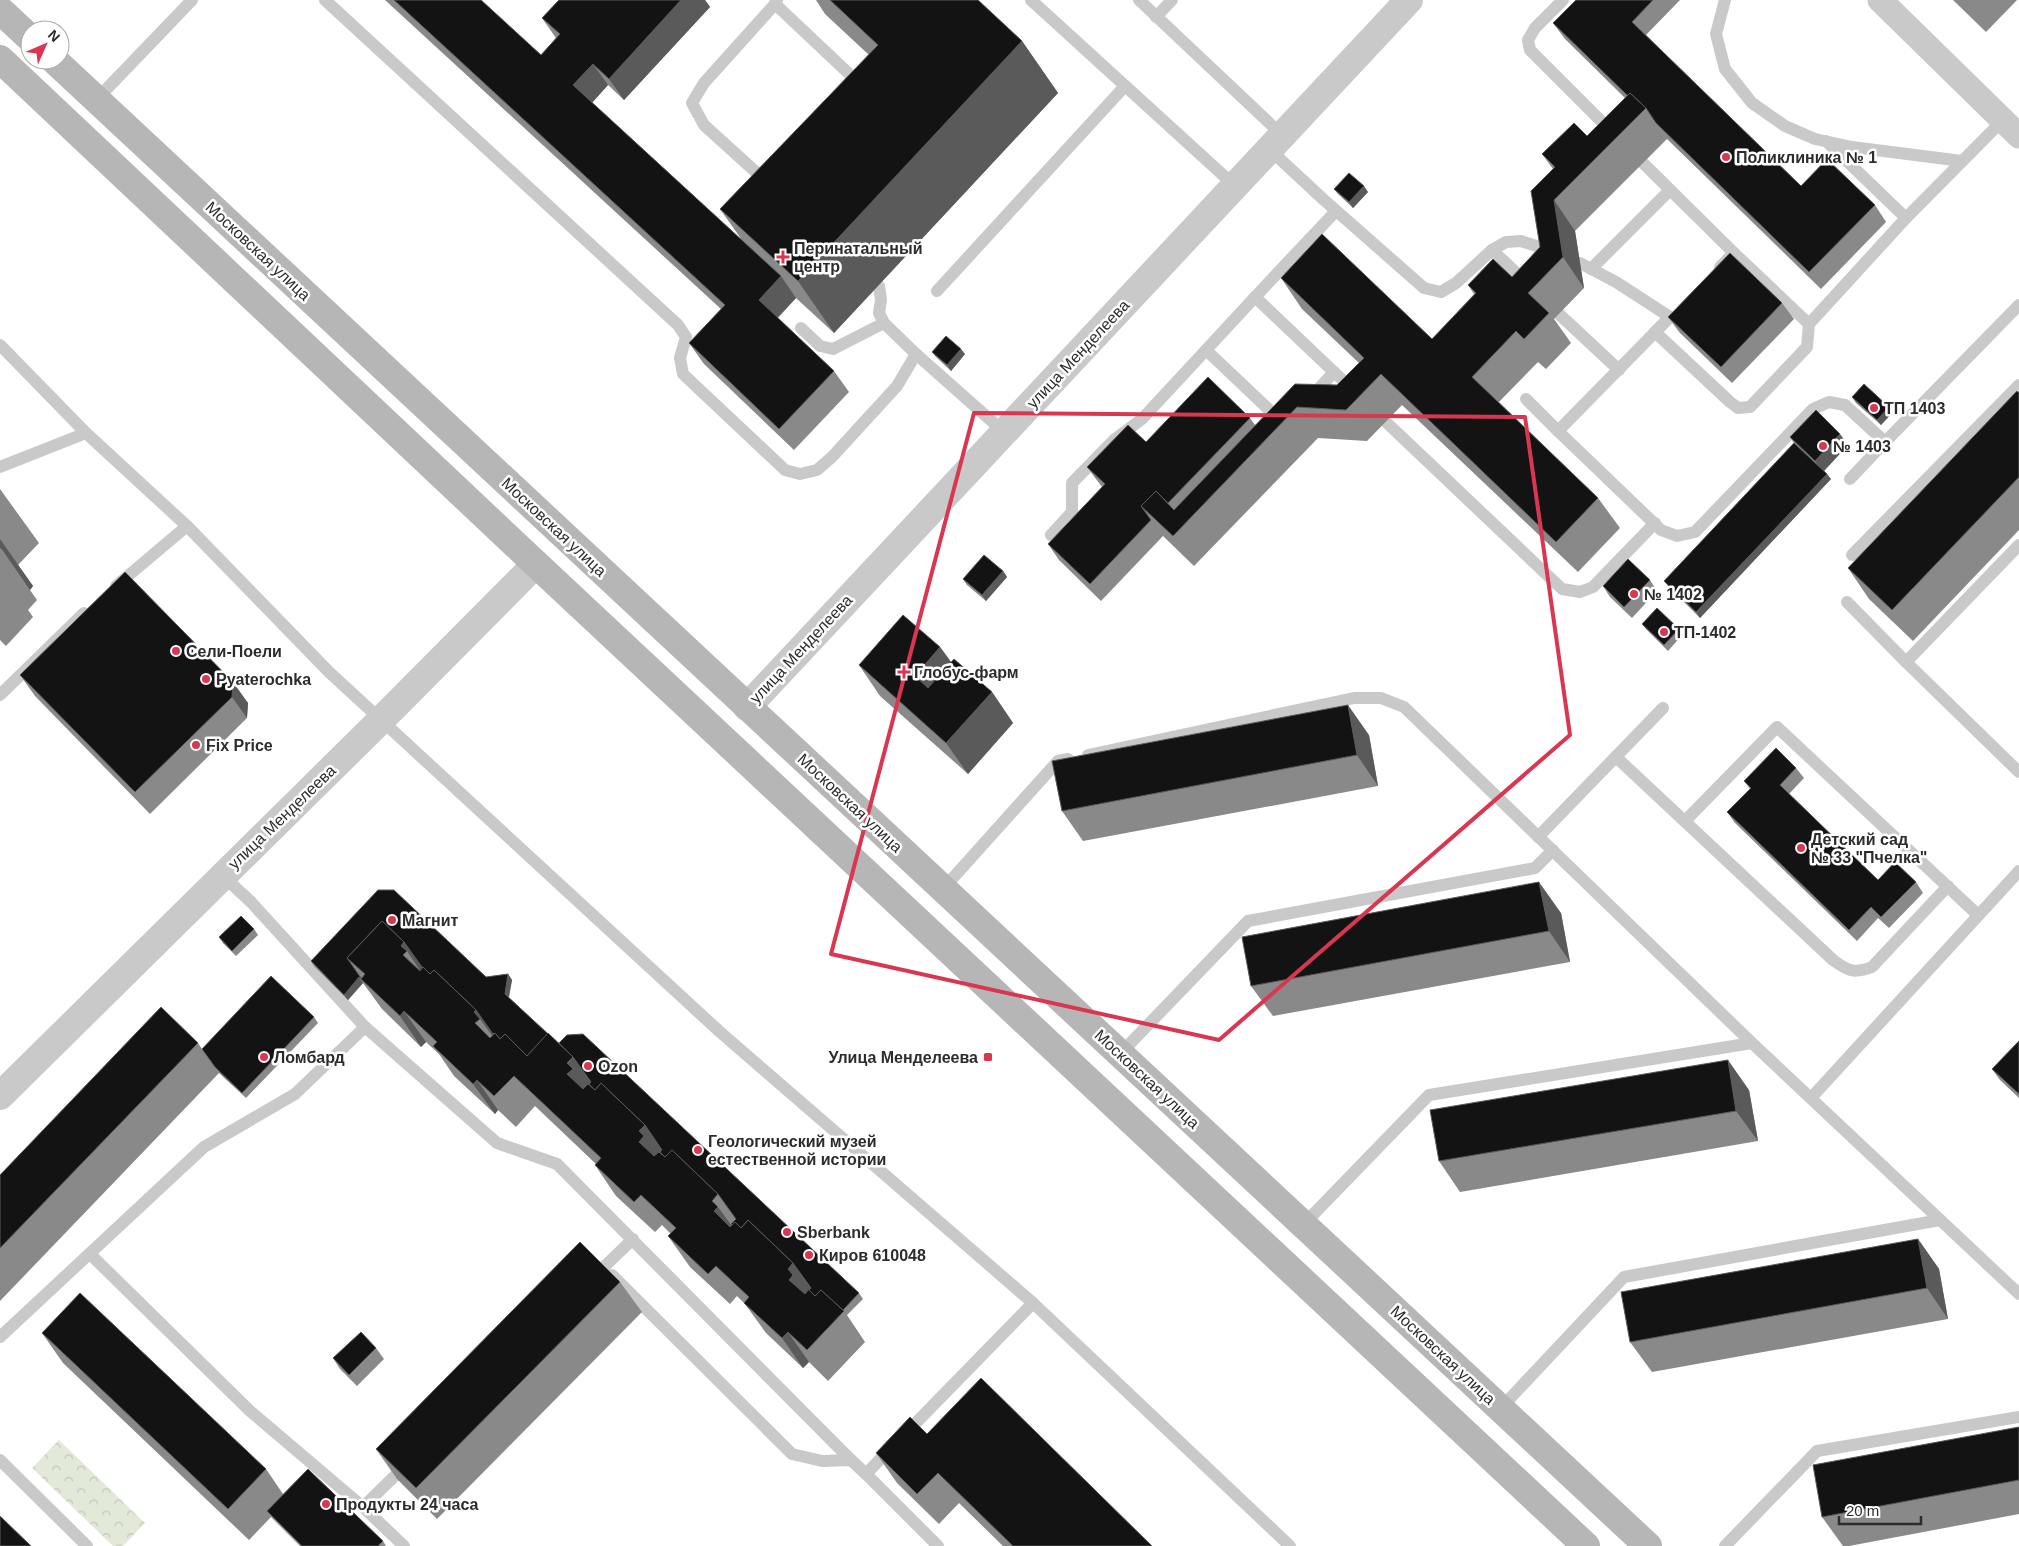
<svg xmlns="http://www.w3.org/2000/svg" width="2019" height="1546" viewBox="0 0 2019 1546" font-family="Arial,sans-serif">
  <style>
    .park { fill: url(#park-crowns) }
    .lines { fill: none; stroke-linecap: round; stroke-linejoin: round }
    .service { stroke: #c9c9c9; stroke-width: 12 }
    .minor { stroke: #c9c9c9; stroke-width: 25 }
    .tertiary { stroke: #c9c9c9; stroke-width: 28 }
    .secondary { stroke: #b6b6b6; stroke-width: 28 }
    .wall { fill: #898989 }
    .shaded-wall { fill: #5a5a5a }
    .building { fill: #131313; stroke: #5a5a5a }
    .marked { fill: none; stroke: #d93751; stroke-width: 4; stroke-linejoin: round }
    .poi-dot { fill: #d93751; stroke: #fff; stroke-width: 2 }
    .labels { text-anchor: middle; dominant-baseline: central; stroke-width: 5; stroke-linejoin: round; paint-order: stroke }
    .poi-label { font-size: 16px; font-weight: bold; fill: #2c2c2c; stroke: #fff; text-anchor: start }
    .street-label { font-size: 16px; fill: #2c2c2c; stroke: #fff }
  </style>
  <defs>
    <pattern id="park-crowns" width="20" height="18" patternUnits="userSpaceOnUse" patternTransform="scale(1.25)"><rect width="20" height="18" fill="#e3e9d9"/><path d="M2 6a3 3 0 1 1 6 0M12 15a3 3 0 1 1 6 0" fill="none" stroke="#c3c8ba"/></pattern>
  </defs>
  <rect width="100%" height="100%" fill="#fff"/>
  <polygon class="park" points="59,1440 145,1523 123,1546 113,1546 32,1468"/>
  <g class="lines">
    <g class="service">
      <polyline points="325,0 678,325 686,337 680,358 683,374 785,470 800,474 817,470 832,457 897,386 916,354"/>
      <polyline points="777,0 775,4 862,86"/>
      <polyline points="1031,0 1235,186"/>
      <polyline points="1139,0 1282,135"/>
      <polyline points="1563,0 1535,28 1528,40 1530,50 1613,133"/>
      <polyline points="1725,0 1716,34 1725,69 1752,103 1785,126 1815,139 1852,147 1962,161"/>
      <polyline points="1156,17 1172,0"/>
      <polyline points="96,100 192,0"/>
      <polyline points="1826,141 1906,218"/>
      <polyline points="1269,149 1324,200 1424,288 1441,292 1456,283 1492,250 1506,242 1521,241 1555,252"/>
      <polyline points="1643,163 1734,253 1720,267"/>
      <polyline points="768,183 704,125 692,103 704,83 775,4"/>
      <polyline points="1336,211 1255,297 1354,391"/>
      <polyline points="1492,250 1528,284"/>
      <polyline points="1734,253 1809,324"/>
      <polyline points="1580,263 1616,282 1670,317 1558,431 1661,530 1677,536 1695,532 1813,409 1829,402 1845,405 1885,442 2019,305"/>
      <polyline points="1591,269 1670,190"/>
      <polyline points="879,286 881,300 879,313 884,323 916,354 1004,432"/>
      <polyline points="937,291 1125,86"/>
      <polyline points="1255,297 1206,350 1282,422"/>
      <polyline points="1559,314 1619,370"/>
      <polyline points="1660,327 1655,332 1730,402 1738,408 1750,407 1807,347 1809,324 1906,218 2003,120"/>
      <polyline points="801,328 820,346 833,349 884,323"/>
      <polyline points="0,345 86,433 187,526 329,672 720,1032 1033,1303 1290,1546"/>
      <polyline points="1312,396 1334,372"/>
      <polyline points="1526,399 1558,431"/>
      <polyline points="1386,422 1562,589 1580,592 1593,587 1655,523"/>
      <polyline points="0,467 86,433"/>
      <polyline points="1850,479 1885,442"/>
      <polyline points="1051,535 1072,512 1072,483 1115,439 1142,419 1206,350"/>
      <polyline points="1852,555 2019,385"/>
      <polyline points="116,586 187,526"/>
      <polyline points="1847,602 1906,662 2019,545"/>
      <polyline points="1906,662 2019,772"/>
      <polyline points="0,695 84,613"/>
      <polyline points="1088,755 1354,698 1381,698 1404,707 1752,1043 2019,1294"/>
      <path d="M1616,757L1833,960C1848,971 1854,974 1872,967L1948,886"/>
      <polyline points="1685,821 1777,727 1978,915"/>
      <polyline points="1538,837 1663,708"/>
      <polyline points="222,875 251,902 365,1027 497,1143 557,1164 851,1460"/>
      <polyline points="943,889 1058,761 1068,759"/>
      <polyline points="1120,1054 1248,921 1535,868 1553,850"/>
      <polyline points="1811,1098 2019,871"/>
      <polyline points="1303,1225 1429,1095 1752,1043"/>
      <polyline points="90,1254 250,1411 363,1507 404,1546"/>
      <polyline points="604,1267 633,1239"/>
      <polyline points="612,1275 792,1454 822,1461 851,1460 866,1474 891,1448"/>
      <polyline points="0,1337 204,1147 295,1094 365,1027"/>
      <polyline points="1500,1409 1624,1277 1940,1220"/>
      <polyline points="905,1434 1033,1303"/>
      <polyline points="0,1460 87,1546"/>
      <polyline points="866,1474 938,1546"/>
      <polyline points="363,1507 406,1465"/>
      <polyline points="1725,1546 1817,1451 2019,1417"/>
    </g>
    <polyline class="minor" points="1880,0 2019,136"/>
    <g class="tertiary">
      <polyline points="747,707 1409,0"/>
      <polyline points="0,1096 382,719 536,564"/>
    </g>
    <g class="secondary">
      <polyline points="0,10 30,38"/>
      <polyline points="0,59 536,564 1586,1546"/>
      <polyline points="54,60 1648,1546"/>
    </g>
  </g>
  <g class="wall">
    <polygon points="385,0 481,0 541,55 556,38 542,18 559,0 705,0 710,7 624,100 608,85 592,103 742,240 720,209 869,55 825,14 816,0 978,0 1022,41 1058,93 834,333 796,298 778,318 834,371 849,392 794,450 704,364 689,343 721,309"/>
    <polygon points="1576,0 1680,0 1646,35 1801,186 1875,205 1886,222 1821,289 1667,139 1575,231 1584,288 1554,319 1571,343 1546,369 1538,362 1499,402 1598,498 1620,528 1578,572 1402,405 1367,441 1318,438 1194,566 1163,536 1101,601 1059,560 1048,544 1102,487 1087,467 1146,442 1250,418 1255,425 1337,385 1359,363 1302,309 1281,278 1432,339 1474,294 1468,285 1512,277 1540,247 1553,169 1542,154 1587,136 1625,98 1565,39 1553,23"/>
    <polygon points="1953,0 2017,0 1986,32"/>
    <polygon points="1334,189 1368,192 1353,208 1338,194"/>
    <polygon points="1782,303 1794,319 1732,383 1680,333 1668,317"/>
    <polygon points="932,352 965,354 951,371 936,357"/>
    <polygon points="2019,393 2019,530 1913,641 1869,599 1848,568"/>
    <polygon points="1852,397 1889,407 1893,412 1881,425 1856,403"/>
    <polygon points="1790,437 1848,445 1824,471 1831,479 1700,618 1668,586 1664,581 1794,443"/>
    <polygon points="0,489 39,543 18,565 33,586 30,590 37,600 28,610 33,617 6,646 0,640"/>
    <polygon points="1003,571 1007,577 986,601 967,585 963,579"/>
    <polygon points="125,572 248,703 247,718 150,814 35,696 20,675"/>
    <polygon points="1650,580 1657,591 1632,618 1610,597 1603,586"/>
    <polygon points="1642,624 1679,629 1683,634 1668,651 1646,629"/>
    <polygon points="940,647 951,662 992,692 1013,723 968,774 880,696 859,665"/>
    <polygon points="1369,735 1378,786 1083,841 1062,811"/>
    <polygon points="1796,768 1804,778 1789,794 1878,880 1916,882 1923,893 1889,928 1878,918 1857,941 1735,823 1727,812 1750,789 1744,781"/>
    <polygon points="378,890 486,977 508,974 512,980 509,998 559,1043 859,1293 863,1299 847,1315 865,1342 828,1381 809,1362 803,1368 766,1333 745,1304 737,1296 730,1304 690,1267 668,1236 671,1234 662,1225 655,1232 616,1196 595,1165 596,1164 535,1106 516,1127 498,1110 495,1114 454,1076 439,1054 426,1042 421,1047 382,1009 363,983 348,1000 314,966 311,961"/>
    <polygon points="1561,913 1570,962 1273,1016 1251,986"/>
    <polygon points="254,929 258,935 236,956 223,943 219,937"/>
    <polygon points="314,1017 318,1023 246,1098 219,1073 0,1301 0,1175 198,1043 202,1049"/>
    <polygon points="2019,1041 2019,1098 2000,1080 1992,1069"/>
    <polygon points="1749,1090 1758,1141 1460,1192 1439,1161"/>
    <polygon points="1918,1239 1939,1269 1948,1319 1652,1372 1630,1342"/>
    <polygon points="620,1282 642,1312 437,1519 397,1479 376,1449"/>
    <polygon points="42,1333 266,1469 283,1494 383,1541 386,1546 300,1546 271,1517 249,1540 63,1363"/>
    <polygon points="376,1348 384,1359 357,1386 340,1369 333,1358"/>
    <polygon points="2019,1427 2019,1514 1849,1546 1843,1546 1822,1517"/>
    <polygon points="927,1434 1152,1546 1003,1546 959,1503 939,1524 897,1483 876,1453"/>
  </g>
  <g class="shaded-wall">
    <polygon points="681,0 705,0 710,7 624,100 609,79"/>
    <polygon points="1022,41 1058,93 834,333 798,281"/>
    <polygon points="593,64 608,85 588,107 573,85"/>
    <polygon points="1364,186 1368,192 1353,208 1349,202"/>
    <polygon points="1554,200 1575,231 1584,288 1563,257"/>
    <polygon points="781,276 796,298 774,321 759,300"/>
    <polygon points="961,349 965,354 951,371 947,365"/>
    <polygon points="1889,407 1893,412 1881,425 1877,420"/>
    <polygon points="1840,434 1848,445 1823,472 1815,461"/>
    <polygon points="1827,474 1831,479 1700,618 1696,612"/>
    <polygon points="0,539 33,586 30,590 1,548 0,549"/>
    <polygon points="1003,571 1007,577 986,601 982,595"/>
    <polygon points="940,647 962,677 936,706 915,676"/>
    <polygon points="233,682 248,703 247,718 232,697"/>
    <polygon points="992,692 1013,723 968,774 946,743"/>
    <polygon points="1348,705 1369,735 1378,786 1357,755"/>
    <polygon points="1539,882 1561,913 1570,962 1549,931"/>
    <polygon points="404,942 426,972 423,975 407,951 401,946"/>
    <polygon points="508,974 512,980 508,1000 505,994"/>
    <polygon points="359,977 363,983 348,1000 344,995"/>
    <polygon points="476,1010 497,1040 496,1041 480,1019 474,1012"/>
    <polygon points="404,1011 426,1042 421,1047 400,1016"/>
    <polygon points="573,1057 594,1087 589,1093 549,1086"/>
    <polygon points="1728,1060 1749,1090 1758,1141 1736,1111"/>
    <polygon points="477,1080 498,1110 495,1114 473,1084"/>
    <polygon points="645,1125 666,1155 661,1172 639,1142 639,1131"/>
    <polygon points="718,1207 740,1237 714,1211"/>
    <polygon points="1918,1239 1939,1269 1948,1319 1927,1288"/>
    <polygon points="793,1263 815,1294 811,1309 789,1280 788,1269"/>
    <polygon points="788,1332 809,1362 803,1368 782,1338"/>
  </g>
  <g class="building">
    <polygon points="394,0 481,0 541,55 560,34 542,18 559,0 681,0 609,79 593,64 573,85 781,276 759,300 834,371 779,429 689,343 725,305"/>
    <polygon points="830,0 978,0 1022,41 798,281 720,209 878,45"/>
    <polygon points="1576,0 1653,0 1632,22 1801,186 1827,159 1875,205 1809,272 1656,123 1646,108 1630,93 1628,96 1553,23"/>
    <polygon points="1630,93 1646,108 1554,200 1563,257 1528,293 1549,313 1524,339 1516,331 1472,377 1598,498 1556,542 1381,374 1346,410 1297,407 1173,536 1141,506 1156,491 1174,510 1295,384 1337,385 1364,358 1281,278 1322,234 1432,339 1476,293 1468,285 1493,259 1512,277 1540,247 1531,191 1555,167 1542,154 1574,123 1587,136"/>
    <polygon points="1349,173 1364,186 1349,202 1334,189"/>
    <polygon points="1730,253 1782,303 1721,367 1668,317"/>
    <polygon points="946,336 961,349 947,365 932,352"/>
    <polygon points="1208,377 1250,418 1168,503 1156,491 1141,506 1151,520 1090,584 1048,544 1105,484 1087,467 1128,425 1146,442"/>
    <polygon points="1864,384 1889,407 1877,420 1852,397"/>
    <polygon points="2017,391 2019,393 2019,477 1892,610 1848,568"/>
    <polygon points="1816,410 1840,434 1815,461 1790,437"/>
    <polygon points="1794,443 1827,474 1696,612 1664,581"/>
    <polygon points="984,555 1003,571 982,595 963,579"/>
    <polygon points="1628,559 1650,580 1624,607 1603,586"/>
    <polygon points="125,572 233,682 232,697 135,792 20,675"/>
    <polygon points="1657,608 1679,629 1664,645 1642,624"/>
    <polygon points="903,615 940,647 915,676 928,688 954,659 992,692 946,743 859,665"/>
    <polygon points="1348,705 1357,755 1062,811 1052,761"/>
    <polygon points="1776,748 1796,768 1780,785 1878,880 1895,862 1916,882 1881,917 1871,907 1849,930 1727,812 1751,788 1744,781"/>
    <polygon points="1539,882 1549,931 1251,986 1242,937"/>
    <polygon points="378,890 394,890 486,977 508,974 505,994 548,1034 527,1056 505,1034 500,1039 495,1033 493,1034 476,1010 434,970 430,974 423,967 420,971 419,970 422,967 404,942 382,921 347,958 361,978 361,979 359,977 344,995 311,961"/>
    <polygon points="241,916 254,929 232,951 219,937"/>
    <polygon points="382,921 404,942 401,946 407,951 403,955 420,971 423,967 430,974 434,970 476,1010 474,1012 480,1019 475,1023 490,1038 495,1033 500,1039 505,1034 527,1056 548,1033 573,1057 567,1063 573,1069 567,1074 583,1089 588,1084 595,1090 601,1083 645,1125 639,1131 644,1136 639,1142 654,1156 659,1152 665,1157 672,1150 718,1194 712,1201 718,1207 714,1211 730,1227 735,1222 741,1228 748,1220 793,1263 788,1269 793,1275 789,1280 805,1294 809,1289 815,1296 821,1290 844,1311 807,1350 788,1332 782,1338 744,1303 749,1297 716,1266 708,1274 668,1236 676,1228 641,1195 634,1202 595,1165 601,1158 514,1076 494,1096 477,1080 473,1084 433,1046 437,1042 404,1011 400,1016 361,979 365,974 347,958"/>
    <polygon points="271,976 314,1017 242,1093 215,1067 202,1049"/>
    <polygon points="161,1007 198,1043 0,1248 0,1175"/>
    <polygon points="583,1034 859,1293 843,1310 821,1290 815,1296 809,1290 811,1288 793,1263 748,1220 741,1228 735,1222 732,1225 731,1224 736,1219 718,1194 672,1150 665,1157 660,1152 662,1150 645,1125 601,1083 595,1090 589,1084 591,1082 573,1057 559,1043 567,1035"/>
    <polygon points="2019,1041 2019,1094 1992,1069"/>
    <polygon points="1728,1060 1736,1111 1439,1161 1430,1110"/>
    <polygon points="1918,1239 1927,1288 1630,1342 1621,1292"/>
    <polygon points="580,1242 620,1282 416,1488 376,1449"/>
    <polygon points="80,1293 266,1469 228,1509 42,1333"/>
    <polygon points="361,1332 376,1348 349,1375 333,1358"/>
    <polygon points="981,1378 1152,1546 1013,1546 938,1473 917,1494 876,1453 910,1417 927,1434"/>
    <polygon points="2019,1427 2019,1480 1822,1517 1813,1465"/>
    <polygon points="308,1469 383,1541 378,1546 302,1546 267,1511"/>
    <polygon points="0,1516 31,1546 0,1546"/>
  </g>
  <path class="marked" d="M974,413L1525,417L1570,735L1219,1040L831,954Z"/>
  <g class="poi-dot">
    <circle cx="1726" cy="157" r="5"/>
    <path d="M780.5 249.5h5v5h5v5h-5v5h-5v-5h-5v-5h5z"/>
    <circle cx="1874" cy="408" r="5"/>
    <circle cx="1823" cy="446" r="5"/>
    <circle cx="1634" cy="594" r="5"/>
    <circle cx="1664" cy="632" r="5"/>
    <circle cx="176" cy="651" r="5"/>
    <path d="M901.5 664.5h5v5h5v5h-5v5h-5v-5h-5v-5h5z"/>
    <circle cx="206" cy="679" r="5"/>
    <circle cx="196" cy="745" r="5"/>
    <circle cx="1801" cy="848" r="5"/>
    <circle cx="392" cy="920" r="5"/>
    <circle cx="264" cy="1057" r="5"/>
    <rect x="983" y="1052" width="10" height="10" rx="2.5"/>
    <circle cx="588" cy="1066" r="5"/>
    <circle cx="698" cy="1150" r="5"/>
    <circle cx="787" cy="1232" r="5"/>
    <circle cx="809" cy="1255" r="5"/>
    <circle cx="326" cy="1504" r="5"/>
  </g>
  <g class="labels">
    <g class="poi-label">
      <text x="1736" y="157">Поликлиника № 1</text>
      <text x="794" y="248">Перинатальный<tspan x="794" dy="18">центр</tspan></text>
      <text x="1884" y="408">ТП 1403</text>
      <text x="1833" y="446">№ 1403</text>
      <text x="1644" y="594">№ 1402</text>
      <text x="1674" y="632">ТП-1402</text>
      <text x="186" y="651">Сели-Поели</text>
      <text x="914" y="672">Глобус-фарм</text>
      <text x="216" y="679">Pyaterochka</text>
      <text x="206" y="745">Fix Price</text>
      <text x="1811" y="839">Детский сад<tspan x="1811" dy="18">№ 33 "Пчелка"</tspan></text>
      <text x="402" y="920">Магнит</text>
      <text x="274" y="1057">Ломбард</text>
      <text x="978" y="1057" text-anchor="end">Улица Менделеева</text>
      <text x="598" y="1066">Ozon</text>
      <text x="708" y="1141">Геологический музей<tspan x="708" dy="18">естественной истории</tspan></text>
      <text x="797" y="1232">Sberbank</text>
      <text x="819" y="1255">Киров 610048</text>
      <text x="336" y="1504">Продукты 24 часа</text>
    </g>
    <g class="street-label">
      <text transform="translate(258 251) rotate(43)">Московская улица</text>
      <text transform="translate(1078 354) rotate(-47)">улица Менделеева</text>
      <text transform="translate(554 527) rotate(43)">Московская улица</text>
      <text transform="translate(801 649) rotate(-47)">улица Менделеева</text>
      <text transform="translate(850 803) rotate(43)">Московская улица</text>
      <text transform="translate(282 817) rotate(-44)">улица Менделеева</text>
      <text transform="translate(1147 1079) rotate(43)">Московская улица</text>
      <text transform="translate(1443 1355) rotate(43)">Московская улица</text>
    </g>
  </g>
  <g transform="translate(45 45) rotate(45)"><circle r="24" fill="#ffffff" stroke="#ababab"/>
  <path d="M0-4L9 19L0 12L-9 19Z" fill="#d93751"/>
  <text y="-8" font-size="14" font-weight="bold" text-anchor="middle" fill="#2c2c2c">N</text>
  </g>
  <path d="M1839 1516v8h82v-8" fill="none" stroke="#2c2c2c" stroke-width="2.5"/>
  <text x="1846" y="1516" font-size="15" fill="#2c2c2c" stroke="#ffffff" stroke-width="4" paint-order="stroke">20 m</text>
</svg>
